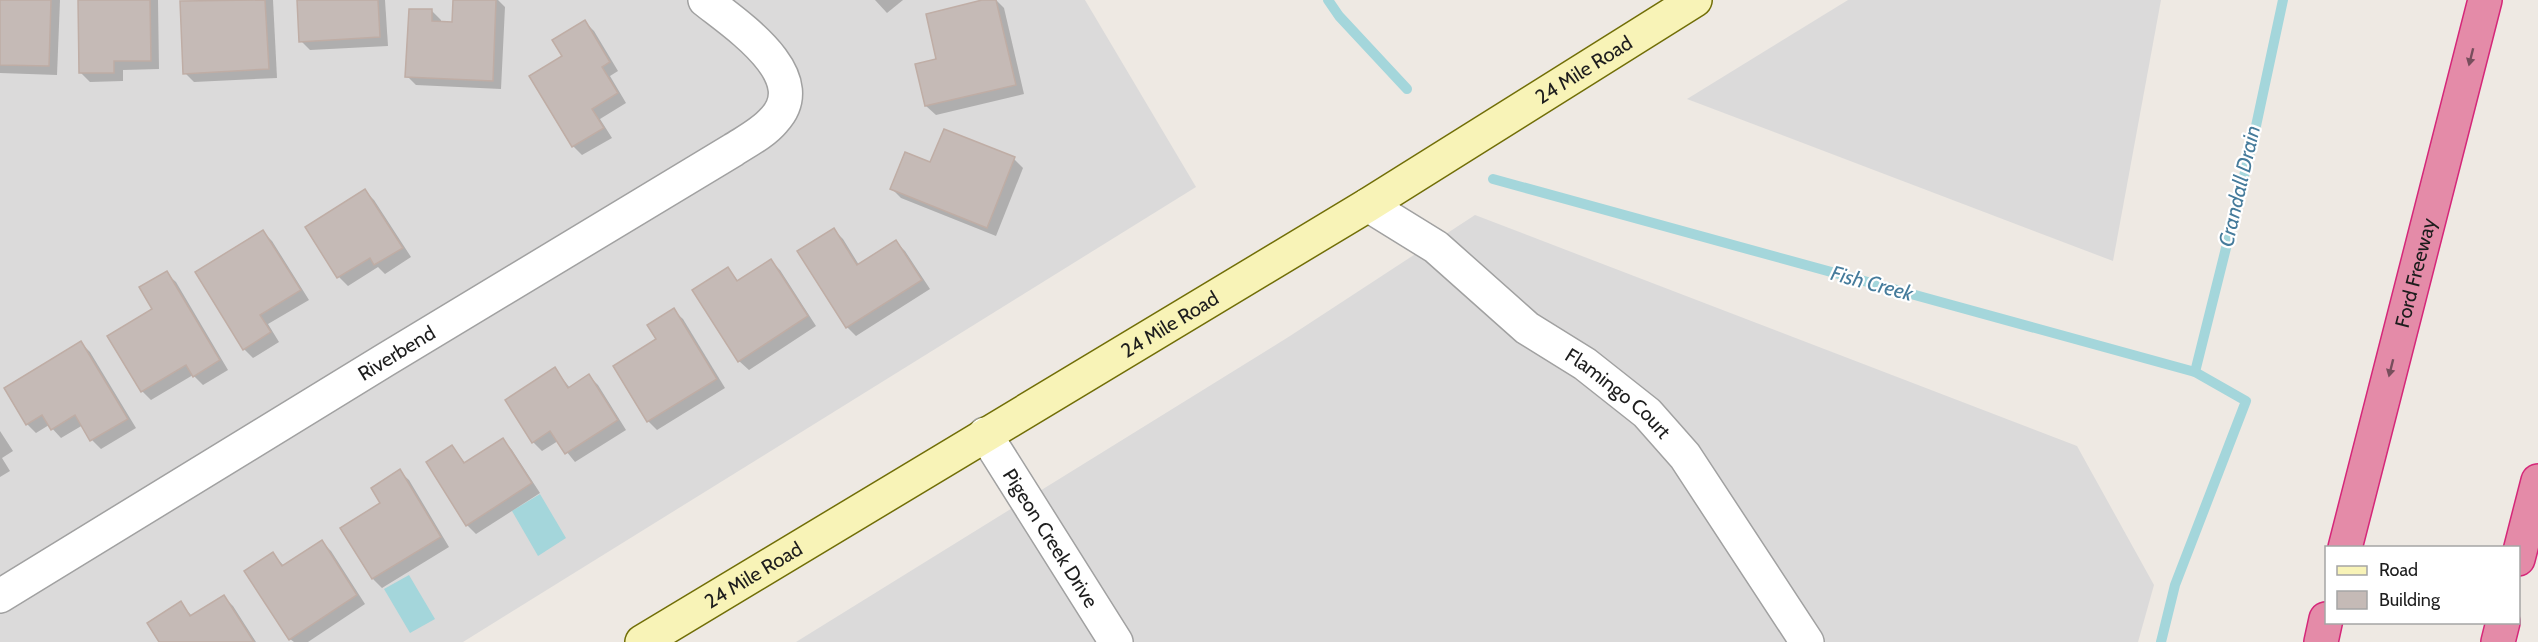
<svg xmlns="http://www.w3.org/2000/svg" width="2538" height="642" viewBox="0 0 2538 642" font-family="Cabin,sans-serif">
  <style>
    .residential { fill: #dbdada }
    .water { fill: #a4d6db }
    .shadow { fill: #0003 }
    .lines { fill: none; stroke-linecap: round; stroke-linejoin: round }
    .stream { stroke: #a4d6db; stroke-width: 10 }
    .building { fill: #c5bab6; stroke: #bfada5; stroke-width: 1.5 }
    .street-casing { stroke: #a1a1a1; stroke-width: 36 }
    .secondary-casing { stroke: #716e07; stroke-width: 36 }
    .highway-casing { stroke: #d52779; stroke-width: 36 }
    .street { stroke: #fff; stroke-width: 33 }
    .secondary { stroke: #f8f3b7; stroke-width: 33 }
    .highway { stroke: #e48ba8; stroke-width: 33 }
    .oneway { fill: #774e5c }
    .labels { text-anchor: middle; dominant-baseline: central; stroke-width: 4.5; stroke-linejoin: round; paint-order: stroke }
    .street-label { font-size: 20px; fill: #1d1d1d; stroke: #fff }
    .water-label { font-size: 21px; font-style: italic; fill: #457b9b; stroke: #fff }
  </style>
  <rect width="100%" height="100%" fill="#eee9e3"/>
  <g class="residential">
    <polygon points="0,0 1085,0 1196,187 463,642 0,642"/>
    <polygon points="1848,0 2161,0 2113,261 1687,99"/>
    <polygon points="1475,215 2077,446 2154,585 2138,642 796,642 1290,336"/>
  </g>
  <g class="water">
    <polygon points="540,494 566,538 538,556 512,511"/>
    <polygon points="409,575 435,619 410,633 384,589"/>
  </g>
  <g class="shadow">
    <polygon points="0,0 60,0 57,75 0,73"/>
    <polygon points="80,0 158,0 159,69 123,70 123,81 90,82 81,73"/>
    <polygon points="223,0 273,0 277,78 194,82 185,73 181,2"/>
    <polygon points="299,0 385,0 388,46 310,50 301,41"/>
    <polygon points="455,0 498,0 505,7 501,89 416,85 407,76 432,11 441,20 441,23 454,24"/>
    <polygon points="875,0 903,0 887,13"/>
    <polygon points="988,0 996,0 1004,8 1024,94 936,115 926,106 938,60"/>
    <polygon points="585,22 594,31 618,71 610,76 626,103 600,119 612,138 582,155 573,146 564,57"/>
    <polygon points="1014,159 1023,168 996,236 901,198 892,189 931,164"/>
    <polygon points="365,191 374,200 411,257 385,274 378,267 348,286 339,277"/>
    <polygon points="834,230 843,239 859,265 896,242 905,251 930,289 856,336 847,327"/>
    <polygon points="263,232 272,241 309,300 268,324 279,342 253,358 244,349"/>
    <polygon points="771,261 780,270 816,326 749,370 739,361 728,269 739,282"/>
    <polygon points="166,273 176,282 228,370 203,385 193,375 151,400 142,391 154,309"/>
    <polygon points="673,310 683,319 725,388 657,430 648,421 658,340"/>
    <polygon points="81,343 90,352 136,428 101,449 92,440 83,425 61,438 49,425 36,433 27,424"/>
    <polygon points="555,369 570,388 589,376 598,385 626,430 575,462 558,441 542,451 533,442"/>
    <polygon points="0,431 13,451 2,458 10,471 0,477"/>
    <polygon points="503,440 512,450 540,493 476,534 467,525 452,447 466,464"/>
    <polygon points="399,471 409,480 449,547 382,588 373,579 342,528 382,504"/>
    <polygon points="322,542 331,551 365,604 308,642 294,642 290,639 273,554 284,566"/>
    <polygon points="224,597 233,606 256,642 161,642 180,603 192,616"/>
  </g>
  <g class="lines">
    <g class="stream">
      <polyline points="1328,0 1339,16 1407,89"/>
      <polyline points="1493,179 2195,372 2246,401 2175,585 2161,642"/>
      <polyline points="2195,372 2253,140 2283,0"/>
    </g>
  </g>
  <g class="building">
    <polygon points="0,0 51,0 49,66 0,65"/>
    <polygon points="78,0 150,0 151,61 114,61 114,73 79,73"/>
    <polygon points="265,0 269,69 183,74 180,1"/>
    <polygon points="297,0 378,0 380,37 299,42"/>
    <polygon points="453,0 496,0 493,81 405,77 409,9 432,9 432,21 452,22"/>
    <polygon points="982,0 996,0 1016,85 925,106 915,64 936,59 926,14"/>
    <polygon points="585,20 610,62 602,67 618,93 592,109 604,128 572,147 529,76 562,56 552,40"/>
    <polygon points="944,129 1015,157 987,228 890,189 905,152 930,162"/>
    <polygon points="365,189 403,248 374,265 370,258 337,278 305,227"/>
    <polygon points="834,228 857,265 896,240 922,280 846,328 797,251"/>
    <polygon points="263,230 301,290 260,315 271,332 243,350 195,272"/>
    <polygon points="771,259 808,316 738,362 692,290 728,267 737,281"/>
    <polygon points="167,271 220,360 193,377 186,365 141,392 107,336 152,309 139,287"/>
    <polygon points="674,308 717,379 647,422 613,366 656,339 647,325"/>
    <polygon points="81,341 128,419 90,441 75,415 51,430 42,415 26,425 4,388"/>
    <polygon points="555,367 568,388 589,374 618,420 565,454 550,431 532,443 505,400"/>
    <polygon points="503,438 532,483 466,526 426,462 452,445 464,463"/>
    <polygon points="400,469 441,537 372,579 340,528 380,503 371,488"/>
    <polygon points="322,540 357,595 289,640 244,571 273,552 282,566"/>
    <polygon points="224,595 254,642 159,642 147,623 181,601 190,616"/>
  </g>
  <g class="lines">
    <g class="street-casing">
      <g id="street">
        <path id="s1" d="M1368,205L1436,247L1527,328L1585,364L1647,413L1685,456L1807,642"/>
        <path id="s2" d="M985,434L1116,642"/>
        <path id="s3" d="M0,596L385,360L733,150C747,141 763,133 774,120C815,76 735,24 705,0"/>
      </g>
    </g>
    <g class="secondary-casing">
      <g id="secondary">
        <path id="s4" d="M642,642L1368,205L1695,0"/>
      </g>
    </g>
    <g class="highway-casing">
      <g id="highway">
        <path id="s5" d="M2345,548L2485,0"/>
        <polyline points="2518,559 2538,481"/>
        <polyline points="2321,642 2326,619"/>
        <polyline points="2498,642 2503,622"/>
      </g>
    </g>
    <use href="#street" class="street"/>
    <use href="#secondary" class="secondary"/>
    <use href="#highway" class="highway"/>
  </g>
  <defs><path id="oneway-solid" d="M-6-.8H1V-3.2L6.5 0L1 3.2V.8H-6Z" transform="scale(1.5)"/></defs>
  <g class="oneway">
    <use href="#oneway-solid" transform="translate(2471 57) rotate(104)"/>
    <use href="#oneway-solid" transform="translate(2391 368) rotate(104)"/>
  </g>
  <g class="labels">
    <g class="street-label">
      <text stroke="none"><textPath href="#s4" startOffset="1102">24 Mile Road</textPath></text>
      <text stroke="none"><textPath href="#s5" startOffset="284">Ford Freeway</textPath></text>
      <text stroke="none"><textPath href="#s4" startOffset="616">24 Mile Road</textPath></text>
      <text stroke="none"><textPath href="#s3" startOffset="465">Riverbend</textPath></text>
      <text stroke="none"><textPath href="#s1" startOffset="314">Flamingo Court</textPath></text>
      <text stroke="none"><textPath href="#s2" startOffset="123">Pigeon Creek Drive</textPath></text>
      <text stroke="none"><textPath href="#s4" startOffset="130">24 Mile Road</textPath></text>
    </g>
    <g class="water-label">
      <text transform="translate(2239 186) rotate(-77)">Crandall Drain</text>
      <text transform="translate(1872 283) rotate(15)">Fish Creek</text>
    </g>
  </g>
  <rect x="2325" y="546" width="195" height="78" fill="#ffffff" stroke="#a5a5a5" stroke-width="1.5"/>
  <rect x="2337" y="566" width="30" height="9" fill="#f8f3b7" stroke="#a5a5a5" stroke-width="1.5"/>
  <text x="2379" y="576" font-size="18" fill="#1d1d1d">Road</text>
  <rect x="2337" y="591" width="30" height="18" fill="#c5bab6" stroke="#a5a5a5" stroke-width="1.5"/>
  <text x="2379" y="606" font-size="18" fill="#1d1d1d">Building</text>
</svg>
